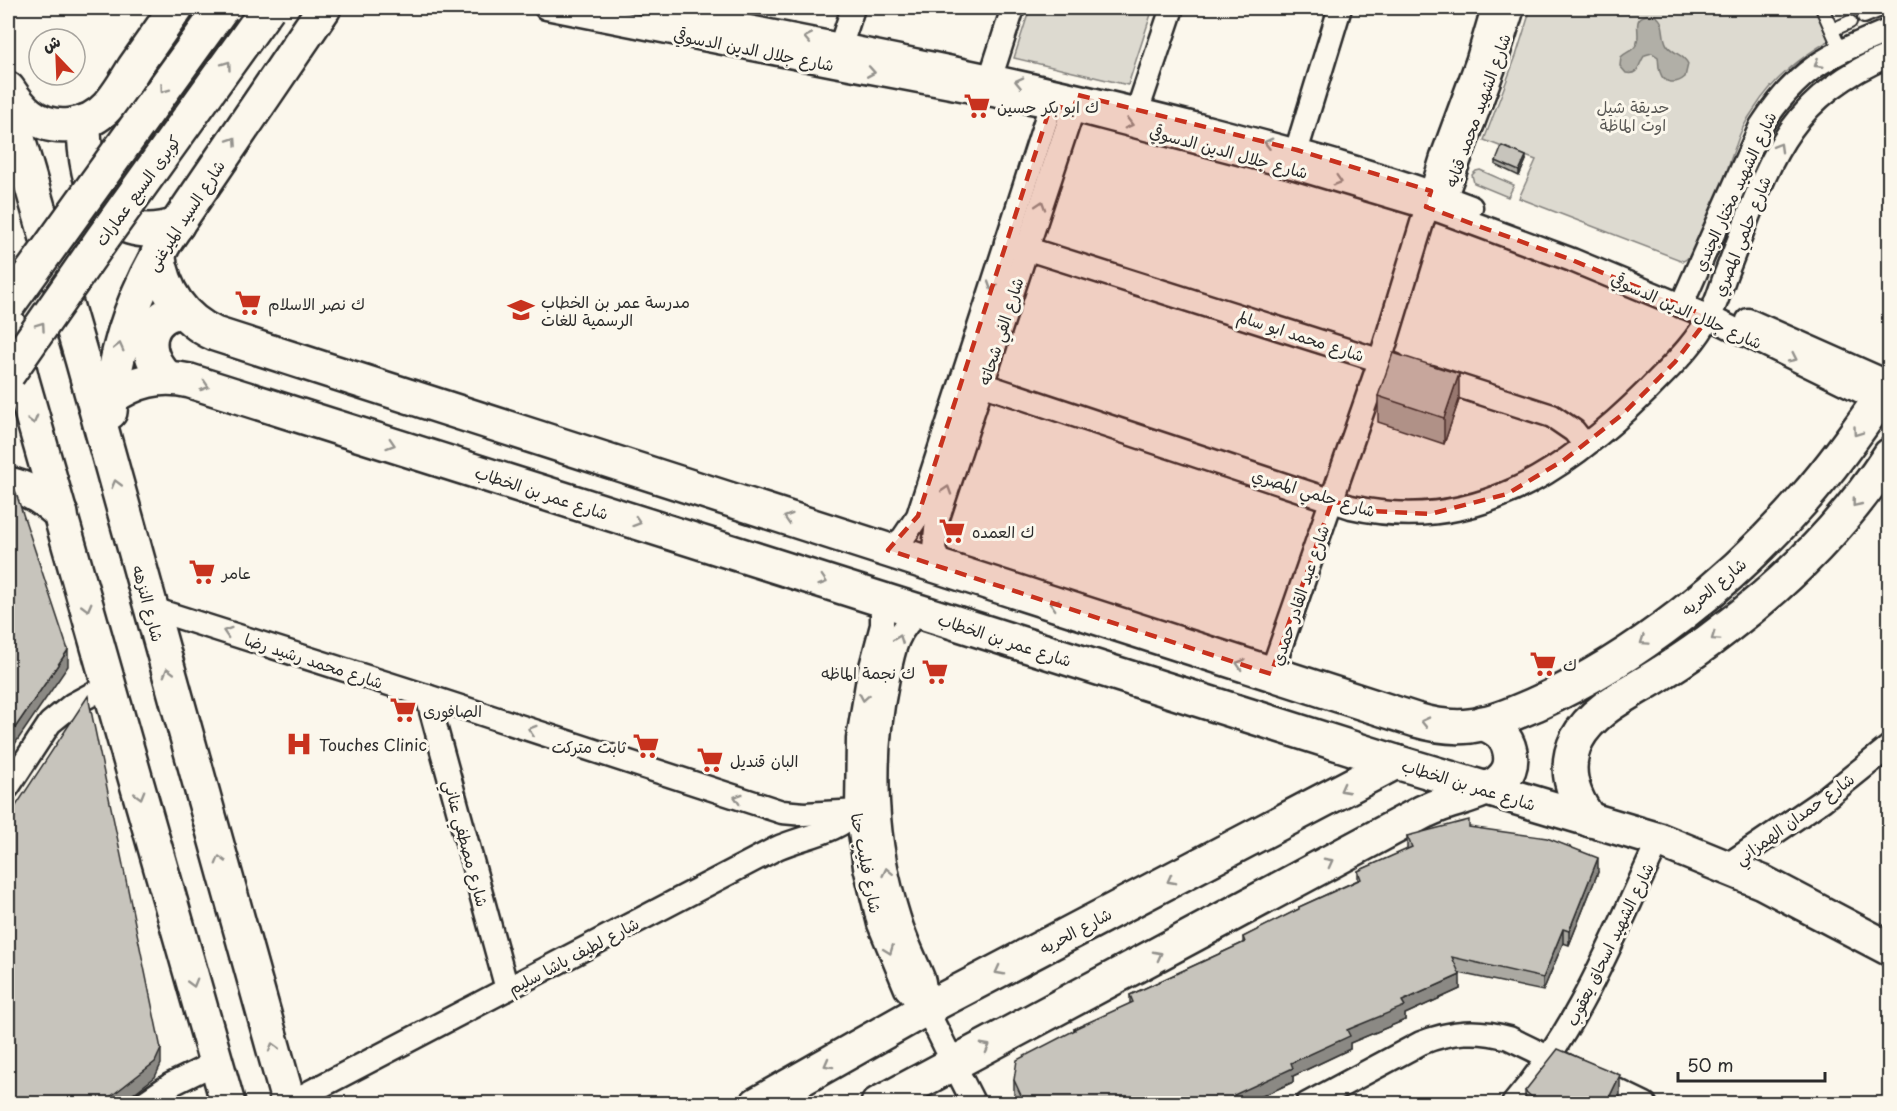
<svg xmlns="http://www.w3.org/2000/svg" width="1897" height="1111" viewBox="0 0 1897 1111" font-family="'Playpen Sans','Playpen Sans Arabic',sans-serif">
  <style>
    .green { fill: #dddad0; stroke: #84827e; stroke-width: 1.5 }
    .water { fill: #b1afa7; stroke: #7b7a75; stroke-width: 1.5 }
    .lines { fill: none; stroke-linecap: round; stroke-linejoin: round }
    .lane-casing { stroke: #2b2b2b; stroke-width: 16 }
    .street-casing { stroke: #2b2b2b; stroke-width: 27 }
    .secondary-casing { stroke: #2b2b2b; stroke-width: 38 }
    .primary-casing { stroke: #2b2b2b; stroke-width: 38 }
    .lane { stroke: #fbf7ec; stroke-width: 12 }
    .street { stroke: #fbf7ec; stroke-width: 22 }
    .secondary { stroke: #fbf7ec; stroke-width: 33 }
    .primary { stroke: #fbf7ec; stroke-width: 33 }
    .secondary-bridge-casing { stroke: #2b2b2b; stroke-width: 38; stroke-linecap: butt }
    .secondary-bridge { stroke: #fbf7ec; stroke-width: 33 }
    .wall { fill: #aba9a2; stroke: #2b2b2b; stroke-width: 1.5 }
    .shaded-wall { fill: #8b8984; stroke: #2b2b2b; stroke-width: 1.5 }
    .building { fill: #c7c4bc; stroke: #2b2b2b; stroke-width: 1.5 }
    .oneway { stroke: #93918c }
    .marked { fill: #c8321e; fill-opacity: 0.2; stroke: #c8321e; stroke-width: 4.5; stroke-dasharray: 12 8; stroke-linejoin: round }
    .labels { text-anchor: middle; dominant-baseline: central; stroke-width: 6; stroke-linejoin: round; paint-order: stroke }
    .street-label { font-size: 16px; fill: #2b2b2b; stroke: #fbf7ec }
    .poi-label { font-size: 16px; fill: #2b2b2b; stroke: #fbf7ec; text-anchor: start }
    .park-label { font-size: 16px; fill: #585754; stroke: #fbf7ec }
  </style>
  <rect width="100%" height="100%" fill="#fbf7ec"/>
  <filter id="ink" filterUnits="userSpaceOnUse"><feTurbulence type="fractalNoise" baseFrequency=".0167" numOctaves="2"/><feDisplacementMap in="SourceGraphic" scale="12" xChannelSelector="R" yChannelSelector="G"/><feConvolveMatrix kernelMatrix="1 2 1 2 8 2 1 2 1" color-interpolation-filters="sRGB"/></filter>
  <g filter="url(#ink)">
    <g class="green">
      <polygon points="1030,8 1153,8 1128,85 1014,58"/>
      <path d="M1531,8H1817L1830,40C1800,58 1774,78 1755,108C1747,119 1740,132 1736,145C1727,166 1703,254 1683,261L1519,198L1536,160L1484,140L1516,56Z"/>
      <polygon points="1480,170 1514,185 1508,197 1474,183 1472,175 1476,171"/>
    </g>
    <path class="water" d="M1651,14C1668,19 1660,34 1667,45C1673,54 1684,54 1688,64L1685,77C1677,84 1664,85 1660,72C1658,67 1659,62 1658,57L1652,53L1645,55C1638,63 1640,76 1626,73L1620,66L1621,57C1626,52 1633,51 1636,45C1643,32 1628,17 1651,14Z"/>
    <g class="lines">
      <g class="lane-casing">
        <g id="lane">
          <polyline points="1822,8 1841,51"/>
          <polyline points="1864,17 1886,8"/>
          <polyline points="1832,30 1850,22"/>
        </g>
      </g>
      <g class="street-casing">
        <g id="street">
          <polyline points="546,8 834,65 1073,110 1292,167 1440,211 1572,260 1709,317 1879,400"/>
          <path d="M651,8C838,44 1025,80 1210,128C1298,151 1386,174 1471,207"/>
          <polyline points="837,57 853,8"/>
          <polyline points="991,76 1013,8"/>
          <polyline points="1138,109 1172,8"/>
          <polyline points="1292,165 1340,8"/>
          <polyline points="1441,209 1495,65 1513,8"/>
          <polyline points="1006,242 1394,365"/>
          <path d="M1681,306L1761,126C1799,67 1828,56 1890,30"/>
          <polyline points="1748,320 1890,383"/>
          <polyline points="1431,377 1552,416 1574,431 1585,445"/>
          <path d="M963,378L1351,507C1472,535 1565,473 1648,390C1669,368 1695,345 1709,317C1717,303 1721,286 1727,271C1767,171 1781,100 1890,55"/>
          <polyline points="888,550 903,538 918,516 1055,92"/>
          <polyline points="940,567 934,548 937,521 1077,97"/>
          <polyline points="879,599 882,612 882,625 868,678 858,739 857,811 865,867 879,924 906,989 919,1003 927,1008"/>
          <polyline points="150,608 427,696 782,812 804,814 878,810"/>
          <path d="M922,612C896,626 892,657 887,683C871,761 875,843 899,918C905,939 915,958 923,978C926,988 925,999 927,1009C930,1017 935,1026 939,1034C950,1057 962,1080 974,1104"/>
          <polyline points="1271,674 1380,361 1442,157 1477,62 1493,8"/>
          <polyline points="427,696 507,989"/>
          <polyline points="8,787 50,723 72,705 109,685"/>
          <polyline points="1726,866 1823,800 1890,746"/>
          <path d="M289,1103L777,848C804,836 837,833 857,811"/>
          <polyline points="142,1104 170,1085 215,1063"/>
          <path d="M1307,1104L1421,1043C1451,1031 1478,1029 1509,1038L1645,1104"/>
          <path d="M1513,1104C1580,1026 1616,931 1659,840"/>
        </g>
      </g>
      <g class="secondary-casing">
        <g id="secondary">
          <path d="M8,89C14,98 20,107 29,114C53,133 88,128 108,106C118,95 126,81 134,68C148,48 162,28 176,8"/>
          <path d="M84,122C84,181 101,249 177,225"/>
          <path d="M158,253C163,290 182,319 215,334L1416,720C1433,725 1452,728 1470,726C1493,723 1517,712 1538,703C1637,658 1732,581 1803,500C1835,464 1863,424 1890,384"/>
          <path d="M167,377C141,355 144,315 182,311"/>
          <path d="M111,398C135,381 160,374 190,381L1396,762L1659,840L1762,882L1890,949"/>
          <path d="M110,412C114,349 134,293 167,239L324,8"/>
          <path d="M8,484C28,488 46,500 61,514"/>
          <path d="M1590,820C1572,796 1563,767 1577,739C1594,707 1635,691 1663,672C1684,659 1704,645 1723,630C1788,581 1845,524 1890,455"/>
          <polyline points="757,1104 927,1008 1396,762"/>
          <path d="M878,1104L1423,812C1434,807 1446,802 1458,799C1481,791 1516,784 1510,752C1507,736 1497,729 1483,723"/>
        </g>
      </g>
      <g class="primary-casing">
        <g id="primary">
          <polyline points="8,104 82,359 289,1104"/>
          <polyline points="8,323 22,380 228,1104"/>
        </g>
      </g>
      <use href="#lane" class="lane"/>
      <use href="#street" class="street"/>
      <use href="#secondary" class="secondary"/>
      <use href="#primary" class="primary"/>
      <g class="secondary-bridge-casing">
        <g id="secondary-bridge">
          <polyline points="8,305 222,8"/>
          <polyline points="8,374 102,239 268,8"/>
        </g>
      </g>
      <use href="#secondary-bridge" class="secondary-bridge"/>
    </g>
    <g class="wall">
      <polygon points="1526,160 1519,176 1496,165 1496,161"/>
      <polygon points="1378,396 1459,400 1444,444 1378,422"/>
      <polygon points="1469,827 1598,872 1569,945 1563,943 1543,991 1459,973 1460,989 1405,1014 1405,1020 1350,1043 1350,1049 1293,1076 1293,1082 1245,1104 1018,1104 1014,1094 1014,1080 1074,1031 1074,1029 1130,1004 1130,995 1243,943 1243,937 1299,909 1299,907 1358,880 1358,871 1407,850 1407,836"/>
      <polygon points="1525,1091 1620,1104 1525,1104"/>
    </g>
    <g class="shaded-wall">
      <polygon points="1526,156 1526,160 1519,176 1519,171"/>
      <polygon points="1459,374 1459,400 1444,444 1444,418"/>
      <polygon points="68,650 68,666 8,754 8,738"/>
      <polygon points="1598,858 1598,872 1569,945 1569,931"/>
      <polygon points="1563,929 1563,943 1543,991 1543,978"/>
      <polygon points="1460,975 1460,989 1405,1014 1405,1020 1350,1043 1350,1049 1293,1076 1293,1082 1245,1104 1220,1104 1234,1095 1347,1030 1402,1001"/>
      <polygon points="161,1049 161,1064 155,1077 120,1104 101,1104"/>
      <polygon points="1620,1075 1620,1104 1606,1104"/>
    </g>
    <g class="building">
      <polygon points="1502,146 1526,156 1519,171 1496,161"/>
      <polygon points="1393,353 1459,374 1444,418 1378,396"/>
      <polygon points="8,487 15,490 68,650 8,738"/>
      <polygon points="88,696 161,1049 155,1062 101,1104 8,1104 8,818"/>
      <polygon points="1469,820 1469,827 1547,838 1598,858 1569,931 1563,929 1543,978 1452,957 1460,975 1402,1001 1405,1006 1347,1030 1350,1036 1291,1063 1293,1068 1234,1095 1235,1096 1220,1104 1025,1104 1014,1080 1017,1060 1075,1030 1074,1029 1133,1002 1130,995 1245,942 1243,937 1299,909 1299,907 1361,879 1358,871 1412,847 1407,836"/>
      <polygon points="1558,1049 1620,1075 1606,1104 1540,1104 1525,1091"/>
      <polygon points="178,1098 181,1104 171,1104"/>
    </g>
    <defs><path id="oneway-chevron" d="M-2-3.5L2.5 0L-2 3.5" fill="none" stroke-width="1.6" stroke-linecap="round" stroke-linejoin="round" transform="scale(1.5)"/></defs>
    <g class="oneway">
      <use href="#oneway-chevron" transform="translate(808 38) rotate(-169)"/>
      <use href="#oneway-chevron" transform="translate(1818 64) rotate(147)"/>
      <use href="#oneway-chevron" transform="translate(227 65) rotate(-54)"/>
      <use href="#oneway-chevron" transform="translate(871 72) rotate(10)"/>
      <use href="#oneway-chevron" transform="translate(1019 82) rotate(-167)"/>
      <use href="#oneway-chevron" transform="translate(164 89) rotate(126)"/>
      <use href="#oneway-chevron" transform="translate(1129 124) rotate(15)"/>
      <use href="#oneway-chevron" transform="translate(233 141) rotate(-56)"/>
      <use href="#oneway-chevron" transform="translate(1268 143) rotate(-165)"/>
      <use href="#oneway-chevron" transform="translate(1779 147) rotate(-60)"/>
      <use href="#oneway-chevron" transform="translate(1338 181) rotate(17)"/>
      <use href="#oneway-chevron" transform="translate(1041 205) rotate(-72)"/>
      <use href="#oneway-chevron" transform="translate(992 286) rotate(108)"/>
      <use href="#oneway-chevron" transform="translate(41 326) rotate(-55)"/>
      <use href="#oneway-chevron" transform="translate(119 347) rotate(-76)"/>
      <use href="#oneway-chevron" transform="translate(1793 358) rotate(26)"/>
      <use href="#oneway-chevron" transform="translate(205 386) rotate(18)"/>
      <use href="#oneway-chevron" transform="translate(33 420) rotate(74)"/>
      <use href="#oneway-chevron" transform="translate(1857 432) rotate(126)"/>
      <use href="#oneway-chevron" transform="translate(391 444) rotate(18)"/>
      <use href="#oneway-chevron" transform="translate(116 484) rotate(-105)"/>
      <use href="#oneway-chevron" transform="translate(947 490) rotate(-72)"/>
      <use href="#oneway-chevron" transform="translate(1856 503) rotate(129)"/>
      <use href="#oneway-chevron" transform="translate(788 518) rotate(-162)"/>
      <use href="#oneway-chevron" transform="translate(637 522) rotate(18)"/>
      <use href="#oneway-chevron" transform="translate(823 581) rotate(18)"/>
      <use href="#oneway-chevron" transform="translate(1054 604) rotate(-162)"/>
      <use href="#oneway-chevron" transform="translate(87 607) rotate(75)"/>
      <use href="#oneway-chevron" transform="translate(227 632) rotate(-162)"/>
      <use href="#oneway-chevron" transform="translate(1715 637) rotate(145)"/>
      <use href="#oneway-chevron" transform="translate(899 639) rotate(-69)"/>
      <use href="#oneway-chevron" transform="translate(1644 641) rotate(146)"/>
      <use href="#oneway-chevron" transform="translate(1240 664) rotate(-162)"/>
      <use href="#oneway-chevron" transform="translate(168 672) rotate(-106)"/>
      <use href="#oneway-chevron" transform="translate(864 697) rotate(100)"/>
      <use href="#oneway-chevron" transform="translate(1425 722) rotate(-167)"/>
      <use href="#oneway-chevron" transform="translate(532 730) rotate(-162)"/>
      <use href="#oneway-chevron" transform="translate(1344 789) rotate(152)"/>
      <use href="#oneway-chevron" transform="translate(140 795) rotate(74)"/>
      <use href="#oneway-chevron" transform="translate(738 798) rotate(-162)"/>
      <use href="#oneway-chevron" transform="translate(220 860) rotate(-106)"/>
      <use href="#oneway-chevron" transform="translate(1329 862) rotate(-28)"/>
      <use href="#oneway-chevron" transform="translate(887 872) rotate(-102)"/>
      <use href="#oneway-chevron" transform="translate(1171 880) rotate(152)"/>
      <use href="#oneway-chevron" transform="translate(889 950) rotate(69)"/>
      <use href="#oneway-chevron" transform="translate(1158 955) rotate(-28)"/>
      <use href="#oneway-chevron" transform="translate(999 971) rotate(152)"/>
      <use href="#oneway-chevron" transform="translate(193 983) rotate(74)"/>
      <use href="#oneway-chevron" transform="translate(273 1047) rotate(-106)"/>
      <use href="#oneway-chevron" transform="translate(986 1047) rotate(-28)"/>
      <use href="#oneway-chevron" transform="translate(828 1064) rotate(151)"/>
    </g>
  </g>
  <path class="marked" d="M1078,95L1297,150L1431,191L1426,207L1572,260L1709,317L1675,362L1623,414L1564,460L1507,494L1430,514L1370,511L1332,501L1271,674L888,550L918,516L1051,105L1073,110Z"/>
  <defs>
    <g id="supermarket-bare" transform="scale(2.07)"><path d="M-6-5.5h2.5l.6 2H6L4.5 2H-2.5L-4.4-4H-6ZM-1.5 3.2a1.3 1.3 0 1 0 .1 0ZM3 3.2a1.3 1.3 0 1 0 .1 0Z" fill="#c8321e" stroke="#fbf7ec" stroke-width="2.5" paint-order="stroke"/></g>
    <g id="school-bare" transform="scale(2.07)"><path d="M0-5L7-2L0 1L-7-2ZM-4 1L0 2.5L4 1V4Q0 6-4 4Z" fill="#c8321e" stroke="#fbf7ec" stroke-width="2.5" paint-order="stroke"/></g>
    <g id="hospital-bare" transform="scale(2.07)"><path d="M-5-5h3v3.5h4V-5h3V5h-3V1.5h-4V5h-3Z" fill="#c8321e" stroke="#fbf7ec" stroke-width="2.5" paint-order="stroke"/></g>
  </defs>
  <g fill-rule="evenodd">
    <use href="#supermarket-bare" x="977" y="106"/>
    <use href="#supermarket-bare" x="248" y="303"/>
    <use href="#school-bare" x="521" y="310"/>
    <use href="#supermarket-bare" x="952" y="531"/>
    <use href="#supermarket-bare" x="202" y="572"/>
    <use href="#supermarket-bare" x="1543" y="664"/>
    <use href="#supermarket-bare" x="935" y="672"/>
    <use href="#supermarket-bare" x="403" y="710"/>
    <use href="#hospital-bare" x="299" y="744"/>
    <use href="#supermarket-bare" x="646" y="746"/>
    <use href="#supermarket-bare" x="710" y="760"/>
  </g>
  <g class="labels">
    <g class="street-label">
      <text transform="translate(754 49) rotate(11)">شارع جلال الدين الدسوقي</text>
      <text transform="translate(1477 110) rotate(-70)">شارع الشهيد محمد قنايه</text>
      <text transform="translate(1229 151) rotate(15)">شارع جلال الدين الدسوقي</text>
      <text transform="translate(137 190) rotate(-54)">كوبرى السبع عمارات</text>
      <text transform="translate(1734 191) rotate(-65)">شارع الشهيد مختار الجندي</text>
      <text transform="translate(185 215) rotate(-57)">شارع السيد الميرغنى</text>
      <text transform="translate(1741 236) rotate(-68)">شارع حلمي المصري</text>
      <text transform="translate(1687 310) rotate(24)">شارع جلال الدين الدسوقي</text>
      <text transform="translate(1000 331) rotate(-72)">شارع الفي شحاته</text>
      <text transform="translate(1301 335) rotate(18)">شارع محمد ابو سالم</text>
      <text transform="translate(542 492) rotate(18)">شارع عمر بن الخطاب</text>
      <text transform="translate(1314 492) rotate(17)">شارع حلمي المصري</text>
      <text transform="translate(1713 586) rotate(-40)">شارع الحريه</text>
      <text transform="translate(1299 595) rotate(-71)">شارع عبد القادر حمدي</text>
      <text transform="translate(149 603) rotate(75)">شارع النزهه</text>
      <text transform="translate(1005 639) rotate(18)">شارع عمر بن الخطاب</text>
      <text transform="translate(314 660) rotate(18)">شارع محمد رشيد رضا</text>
      <text transform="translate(1469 784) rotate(17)">شارع عمر بن الخطاب</text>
      <text transform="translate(1794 818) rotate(-36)">شارع حمدان الهمزاني</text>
      <text transform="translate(467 843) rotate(75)">شارع مصطفي عناني</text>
      <text transform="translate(867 863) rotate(79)">شارع فيليب حنا</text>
      <text transform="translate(1075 930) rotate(-28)">شارع الحريه</text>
      <text transform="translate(1609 944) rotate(-64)">شارع الشهيد اسحاق يعقوب</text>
      <text transform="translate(573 955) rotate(-28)">شارع لطيف باشا سليم</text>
    </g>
    <g class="poi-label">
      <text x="997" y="106">ك ابو بكر حسين</text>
      <text x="541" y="301">مدرسة عمر بن الخطاب<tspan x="541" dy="18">الرسمية للغات</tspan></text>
      <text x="268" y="303">ك نصر الاسلام</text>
      <text x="972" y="531">ك العمده</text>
      <text x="222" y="572">عامر</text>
      <text x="1563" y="664">ك</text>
      <text x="915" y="672" text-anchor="end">ك نجمة الماظه</text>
      <text x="423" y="710">الصافورى</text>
      <text x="319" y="744">Touches Clinic</text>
      <text x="626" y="746" text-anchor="end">ثابت متركت</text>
      <text x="730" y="760">البان قنديل</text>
    </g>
    <g class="park-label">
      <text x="1633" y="106">حديقة شيل<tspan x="1633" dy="18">اوت الماظة</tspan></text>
    </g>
  </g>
  <rect width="1897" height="1111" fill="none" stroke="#fbf7ec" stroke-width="30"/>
  <rect x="15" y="15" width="1867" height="1081" fill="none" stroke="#2b2b2b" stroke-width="2" filter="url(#ink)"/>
  <g transform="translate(57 57) rotate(337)"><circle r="28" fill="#fbf7ec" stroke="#a8a59f" stroke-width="1.5"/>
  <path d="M0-4.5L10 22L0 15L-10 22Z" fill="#c8321e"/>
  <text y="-9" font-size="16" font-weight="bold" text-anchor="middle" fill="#2b2b2b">ش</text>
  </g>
  <path d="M1678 1072v9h147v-9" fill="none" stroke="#2b2b2b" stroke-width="3"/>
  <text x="1687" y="1072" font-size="18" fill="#2b2b2b" stroke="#fbf7ec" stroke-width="4.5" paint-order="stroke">50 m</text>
</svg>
